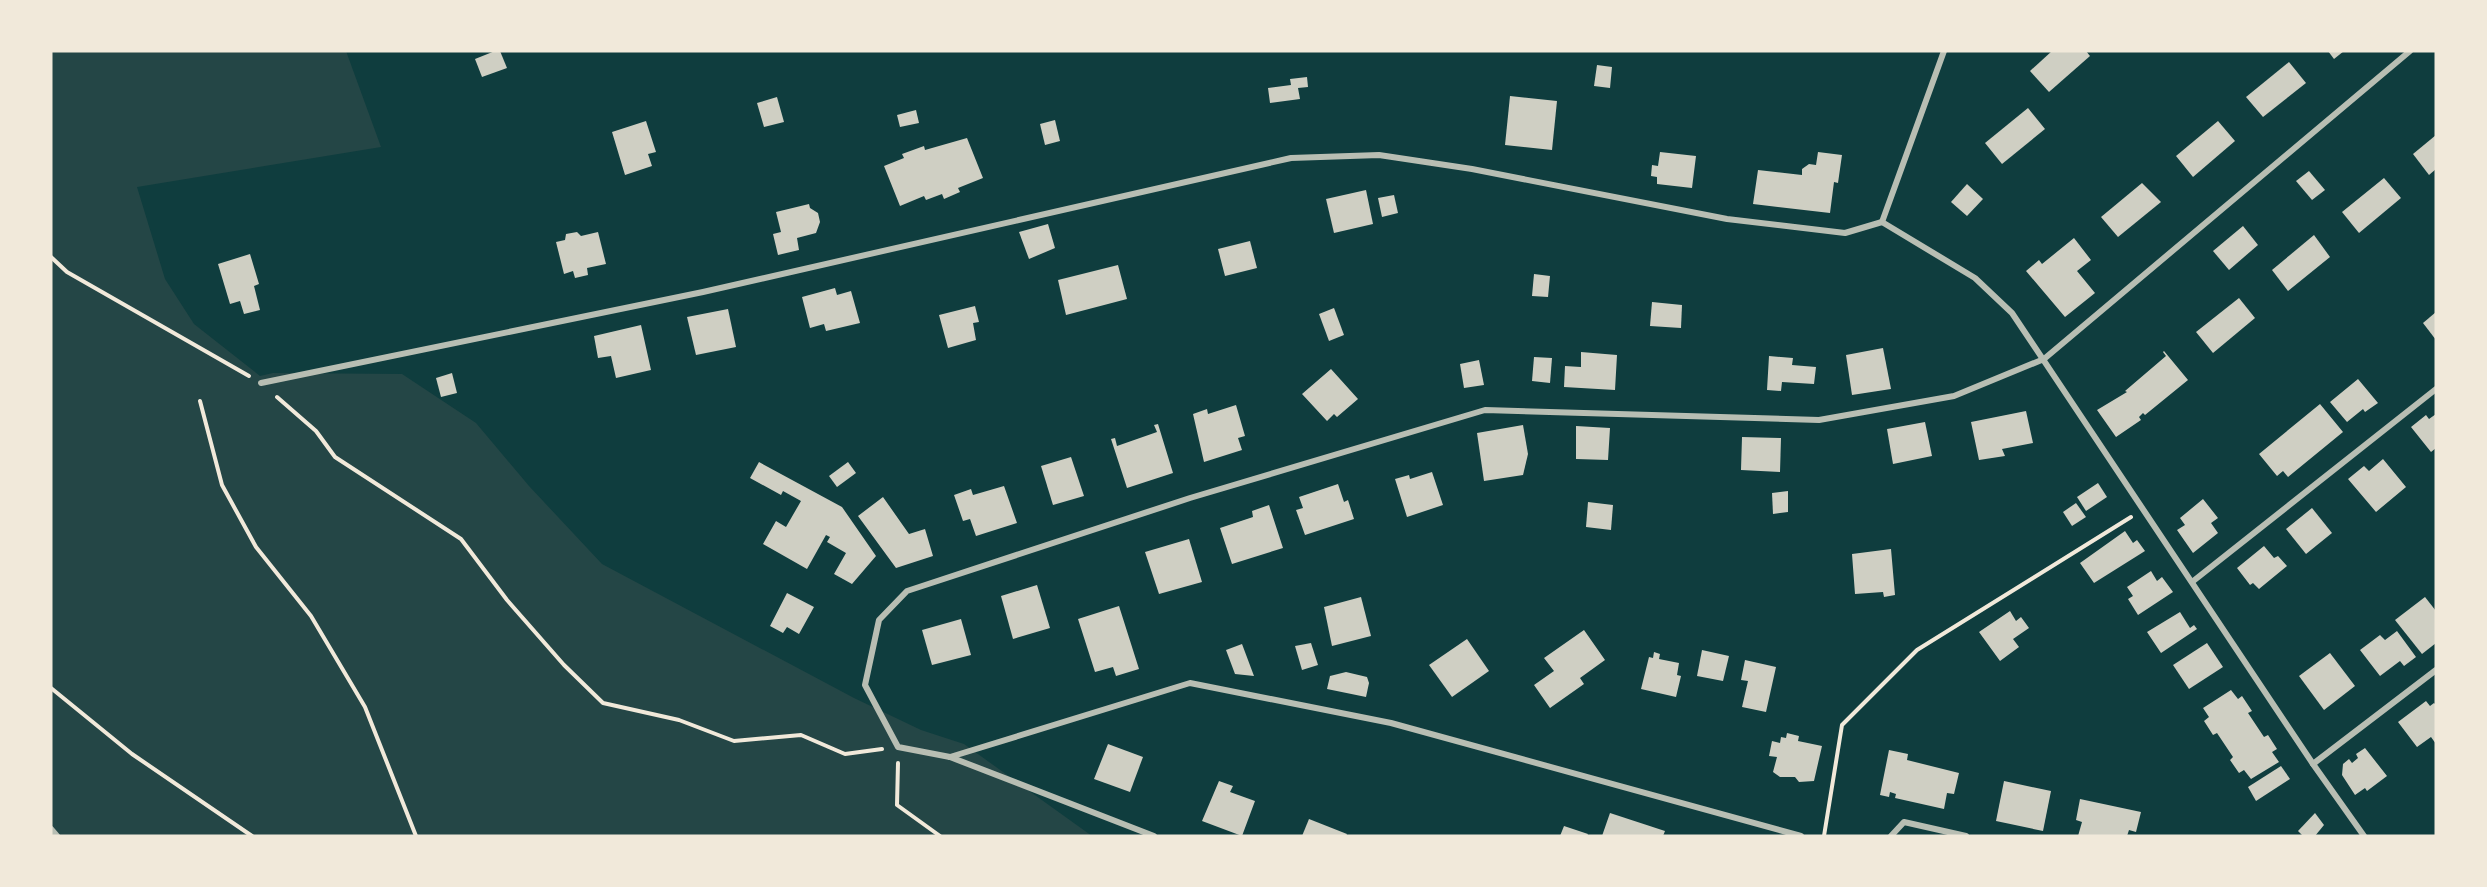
<svg xmlns="http://www.w3.org/2000/svg" width="2487" height="887" viewBox="0 0 2487 887" font-family="'Space Grotesk',sans-serif">
  <style>
    .green { fill: #244646 }
    .building { fill: #cfcfc3 }
    .lines { fill: none; stroke-linecap: round; stroke-linejoin: round }
    .path { stroke: #f1e9da; stroke-width: 4 }
    .minor { stroke: #b8beb3; stroke-width: 6 }
  </style>
  <rect width="100%" height="100%" fill="#0f3d3e"/>
  <polygon class="green" points="51,51 346,51 381,147 137,187 165,279 194,324 260,376 273,373 402,374 476,423 529,486 602,564 854,698 921,730 964,744 1092,836 51,836"/>
  <g class="building">
    <polygon points="495,51 500,51 507,68 482,77 475,59"/>
    <polygon points="2052,51 2086,51 2090,56 2049,92 2030,71"/>
    <polygon points="2328,51 2344,51 2334,59"/>
    <polygon points="2289,62 2306,83 2263,117 2246,97"/>
    <polygon points="1597,65 1612,67 1610,88 1594,86"/>
    <polygon points="1307,77 1308,87 1298,88 1300,99 1270,103 1268,88 1291,85 1290,79"/>
    <polygon points="1510,96 1557,101 1552,150 1505,145"/>
    <polygon points="777,97 784,122 764,127 757,103"/>
    <polygon points="2028,108 2045,129 2002,164 1985,143"/>
    <polygon points="916,110 919,123 900,127 897,115"/>
    <polygon points="1055,120 1060,141 1045,145 1040,124"/>
    <polygon points="646,121 656,152 648,154 652,166 625,175 612,132"/>
    <polygon points="2218,121 2235,141 2193,177 2176,156"/>
    <polygon points="2436,135 2436,169 2429,175 2413,154"/>
    <polygon points="967,138 983,178 958,188 960,192 944,199 942,194 926,200 924,196 900,206 884,166 904,158 902,154 924,146 925,150"/>
    <polygon points="1660,152 1696,156 1692,188 1657,184 1657,177 1651,176 1652,165 1658,166"/>
    <polygon points="1818,152 1842,155 1838,183 1834,182 1830,213 1753,204 1758,170 1802,175 1802,169 1809,164 1816,165"/>
    <polygon points="2309,171 2325,190 2312,200 2296,181"/>
    <polygon points="2384,178 2401,198 2359,233 2342,212"/>
    <polygon points="2142,183 2161,202 2118,237 2101,217"/>
    <polygon points="1967,184 1983,199 1967,216 1951,202"/>
    <polygon points="1366,190 1373,224 1334,233 1326,199"/>
    <polygon points="1394,195 1398,213 1382,217 1378,198"/>
    <polygon points="809,204 810,208 818,213 820,222 816,233 797,238 799,250 778,255 773,234 781,232 776,212"/>
    <polygon points="1048,224 1055,248 1029,259 1019,232"/>
    <polygon points="2243,226 2258,245 2229,270 2213,251"/>
    <polygon points="577,232 581,236 598,232 606,264 587,268 588,275 575,278 573,271 564,274 556,242 565,240 566,234"/>
    <polygon points="2314,235 2330,257 2288,291 2272,270"/>
    <polygon points="2074,238 2091,260 2077,271 2095,293 2065,317 2026,271 2039,260 2042,264"/>
    <polygon points="1250,241 1257,268 1225,276 1218,249"/>
    <polygon points="250,254 259,284 254,286 260,310 244,314 240,301 230,304 218,264"/>
    <polygon points="1118,265 1127,299 1066,315 1058,280"/>
    <polygon points="1534,274 1550,276 1548,297 1532,296"/>
    <polygon points="835,288 837,295 851,291 860,323 826,331 824,324 810,328 802,297"/>
    <polygon points="2239,298 2255,318 2213,353 2196,332"/>
    <polygon points="1652,302 1682,305 1681,328 1650,326"/>
    <polygon points="975,306 979,322 973,323 976,340 948,348 939,315"/>
    <polygon points="1334,308 1344,335 1329,341 1319,314"/>
    <polygon points="728,309 736,347 696,355 687,317"/>
    <polygon points="2436,312 2436,340 2423,323"/>
    <polygon points="641,325 651,370 616,378 611,356 598,358 594,336"/>
    <polygon points="1883,348 1891,389 1852,395 1846,355"/>
    <polygon points="2164,351 2188,380 2145,415 2143,413 2139,417 2141,420 2116,437 2097,410 2127,392 2125,391 2166,356 2163,352"/>
    <polygon points="1581,352 1617,355 1615,390 1564,387 1565,366 1581,367"/>
    <polygon points="1769,356 1793,358 1792,365 1816,367 1814,384 1782,382 1781,391 1767,390"/>
    <polygon points="1534,357 1552,358 1550,383 1532,381"/>
    <polygon points="1479,360 1484,385 1464,388 1460,364"/>
    <polygon points="1331,369 1358,399 1337,417 1334,414 1327,421 1302,394"/>
    <polygon points="452,373 457,393 441,397 436,378"/>
    <polygon points="2358,379 2378,403 2365,412 2363,409 2347,422 2330,402"/>
    <polygon points="2320,404 2343,432 2288,477 2283,471 2277,476 2259,454"/>
    <polygon points="1236,405 1245,436 1238,438 1242,450 1204,462 1193,414 1207,409 1208,414"/>
    <polygon points="2026,411 2033,443 2002,449 2005,456 1979,460 1971,422"/>
    <polygon points="2436,414 2436,448 2431,452 2411,427 2426,415 2429,419"/>
    <polygon points="1925,422 1932,456 1893,464 1887,429"/>
    <polygon points="1158,424 1173,473 1127,488 1111,439 1115,438 1117,446 1157,432 1154,425"/>
    <polygon points="1523,425 1528,454 1523,475 1484,481 1477,433"/>
    <polygon points="1576,426 1610,428 1608,460 1576,459"/>
    <polygon points="1742,437 1781,438 1780,472 1741,470"/>
    <polygon points="1071,457 1084,496 1053,505 1041,466"/>
    <polygon points="2383,459 2406,487 2376,512 2348,479 2364,466 2369,471"/>
    <polygon points="759,462 842,507 876,556 852,584 834,574 846,553 827,542 830,537 826,535 807,569 763,544 776,521 786,527 801,501 783,491 781,495 750,478"/>
    <polygon points="848,462 856,473 837,487 829,476"/>
    <polygon points="1432,472 1443,505 1407,517 1395,479 1409,475 1410,479"/>
    <polygon points="2098,483 2107,497 2086,511 2077,497"/>
    <polygon points="1338,484 1344,502 1348,500 1354,519 1305,535 1296,510 1303,508 1299,497"/>
    <polygon points="1004,486 1017,523 976,536 970,519 963,521 954,495 971,489 973,495"/>
    <polygon points="1788,491 1788,512 1773,514 1772,493"/>
    <polygon points="883,497 909,534 925,529 933,556 896,568 858,516"/>
    <polygon points="2203,499 2218,518 2211,523 2218,533 2193,553 2177,530 2185,525 2180,518"/>
    <polygon points="1588,502 1613,505 1611,530 1586,527"/>
    <polygon points="2076,503 2086,517 2072,526 2063,512"/>
    <polygon points="1269,505 1283,548 1232,564 1220,528 1253,517 1252,511"/>
    <polygon points="2312,508 2332,533 2306,554 2286,529"/>
    <polygon points="2125,531 2133,543 2137,540 2145,551 2094,583 2080,563"/>
    <polygon points="1189,539 1202,582 1159,594 1145,552"/>
    <polygon points="2264,546 2274,558 2278,556 2287,566 2259,589 2253,583 2250,585 2237,568"/>
    <polygon points="1891,549 1895,595 1884,597 1883,592 1855,594 1852,554"/>
    <polygon points="2151,571 2157,581 2162,577 2173,592 2138,615 2128,599 2133,596 2127,587"/>
    <polygon points="1037,585 1050,628 1013,639 1001,596"/>
    <polygon points="787,593 814,607 799,634 787,627 783,633 770,626"/>
    <polygon points="1361,597 1371,636 1332,646 1324,607"/>
    <polygon points="2425,597 2436,611 2436,643 2422,654 2395,620"/>
    <polygon points="1119,606 1139,669 1116,676 1113,667 1095,672 1078,619"/>
    <polygon points="2010,611 2016,621 2021,617 2029,628 2013,639 2019,647 2000,661 1979,632"/>
    <polygon points="2180,612 2190,628 2194,625 2197,629 2161,653 2147,632"/>
    <polygon points="961,619 971,655 932,665 922,630"/>
    <polygon points="1584,630 1605,660 1580,678 1584,684 1550,708 1534,685 1554,671 1544,658"/>
    <polygon points="2397,631 2416,657 2404,666 2400,661 2380,676 2360,650 2380,635 2385,640"/>
    <polygon points="1467,639 1489,671 1452,697 1429,665"/>
    <polygon points="1311,643 1318,665 1302,670 1295,646"/>
    <polygon points="2207,643 2223,667 2189,689 2173,665"/>
    <polygon points="1242,644 1254,676 1235,674 1226,650"/>
    <polygon points="1702,650 1729,656 1723,681 1697,676"/>
    <polygon points="1654,652 1660,654 1659,659 1679,663 1677,675 1681,676 1676,697 1641,689 1649,657 1653,658"/>
    <polygon points="2330,653 2355,686 2324,710 2299,676"/>
    <polygon points="1745,660 1776,667 1766,712 1742,707 1748,681 1741,680"/>
    <polygon points="1346,672 1367,677 1369,683 1366,697 1327,689 1330,676"/>
    <polygon points="2231,690 2238,699 2242,696 2252,711 2248,713 2264,737 2268,735 2277,749 2272,752 2279,762 2251,779 2244,770 2239,773 2230,760 2233,757 2217,733 2213,735 2204,721 2209,717 2203,708"/>
    <polygon points="2426,701 2430,706 2434,703 2436,705 2436,744 2431,737 2417,747 2398,722"/>
    <polygon points="1787,733 1799,736 1798,741 1822,746 1814,781 1799,782 1795,777 1780,777 1773,772 1777,757 1769,756 1772,741 1780,743 1781,737 1786,738"/>
    <polygon points="1108,744 1143,757 1130,792 1094,779"/>
    <polygon points="2365,748 2387,776 2367,791 2365,788 2355,795 2342,775 2343,764 2349,759 2352,763 2358,758 2356,754"/>
    <polygon points="1889,750 1908,754 1907,760 1959,773 1954,794 1947,793 1944,809 1895,798 1896,794 1890,792 1889,797 1880,795"/>
    <polygon points="2281,766 2290,779 2256,801 2248,787"/>
    <polygon points="1219,781 1233,786 1230,792 1255,801 1242,836 1202,821"/>
    <polygon points="2004,781 2051,791 2043,831 1996,821"/>
    <polygon points="2080,799 2141,812 2136,832 2129,830 2127,836 2078,836 2082,822 2076,820"/>
    <polygon points="1610,813 1665,831 1663,836 1602,836"/>
    <polygon points="2315,813 2324,825 2315,836 2303,836 2298,831"/>
    <polygon points="1309,819 1347,834 1346,836 1302,836"/>
    <polygon points="1564,826 1588,834 1587,836 1560,836"/>
  </g>
  <g class="lines">
    <g class="path">
      <polyline points="51,257 67,272 249,376"/>
      <polyline points="277,397 316,431 335,457 461,539 507,600 564,665 603,703 679,720 734,741 801,735 845,754 882,749"/>
      <polyline points="200,401 222,485 256,547 311,616 365,707 416,836"/>
      <polyline points="51,688 132,754 252,836"/>
      <polyline points="898,763 897,805 940,836"/>
      <polyline points="1824,836 1842,725 1917,650 2131,517"/>
    </g>
    <g class="minor">
      <polyline points="1882,222 1975,278 2012,313 2313,764 2364,836"/>
      <polyline points="1882,222 1944,51"/>
      <polyline points="261,383 703,292 1291,158 1379,155 1472,169 1727,219 1845,233 1882,222"/>
      <polyline points="2192,582 2436,389"/>
      <polyline points="950,757 1190,683 1391,723 1801,836"/>
      <polyline points="2313,764 2436,670"/>
      <polyline points="51,829 57,836"/>
      <polyline points="1154,836 950,757 898,747 865,685 879,620 907,591 1190,498 1485,410 1819,420 1954,396 2044,359 2410,51"/>
      <polyline points="1891,836 1904,822 1966,836"/>
    </g>
  </g>
  <rect width="2487" height="887" fill="none" stroke="#f1e9da" stroke-width="105"/>
</svg>
